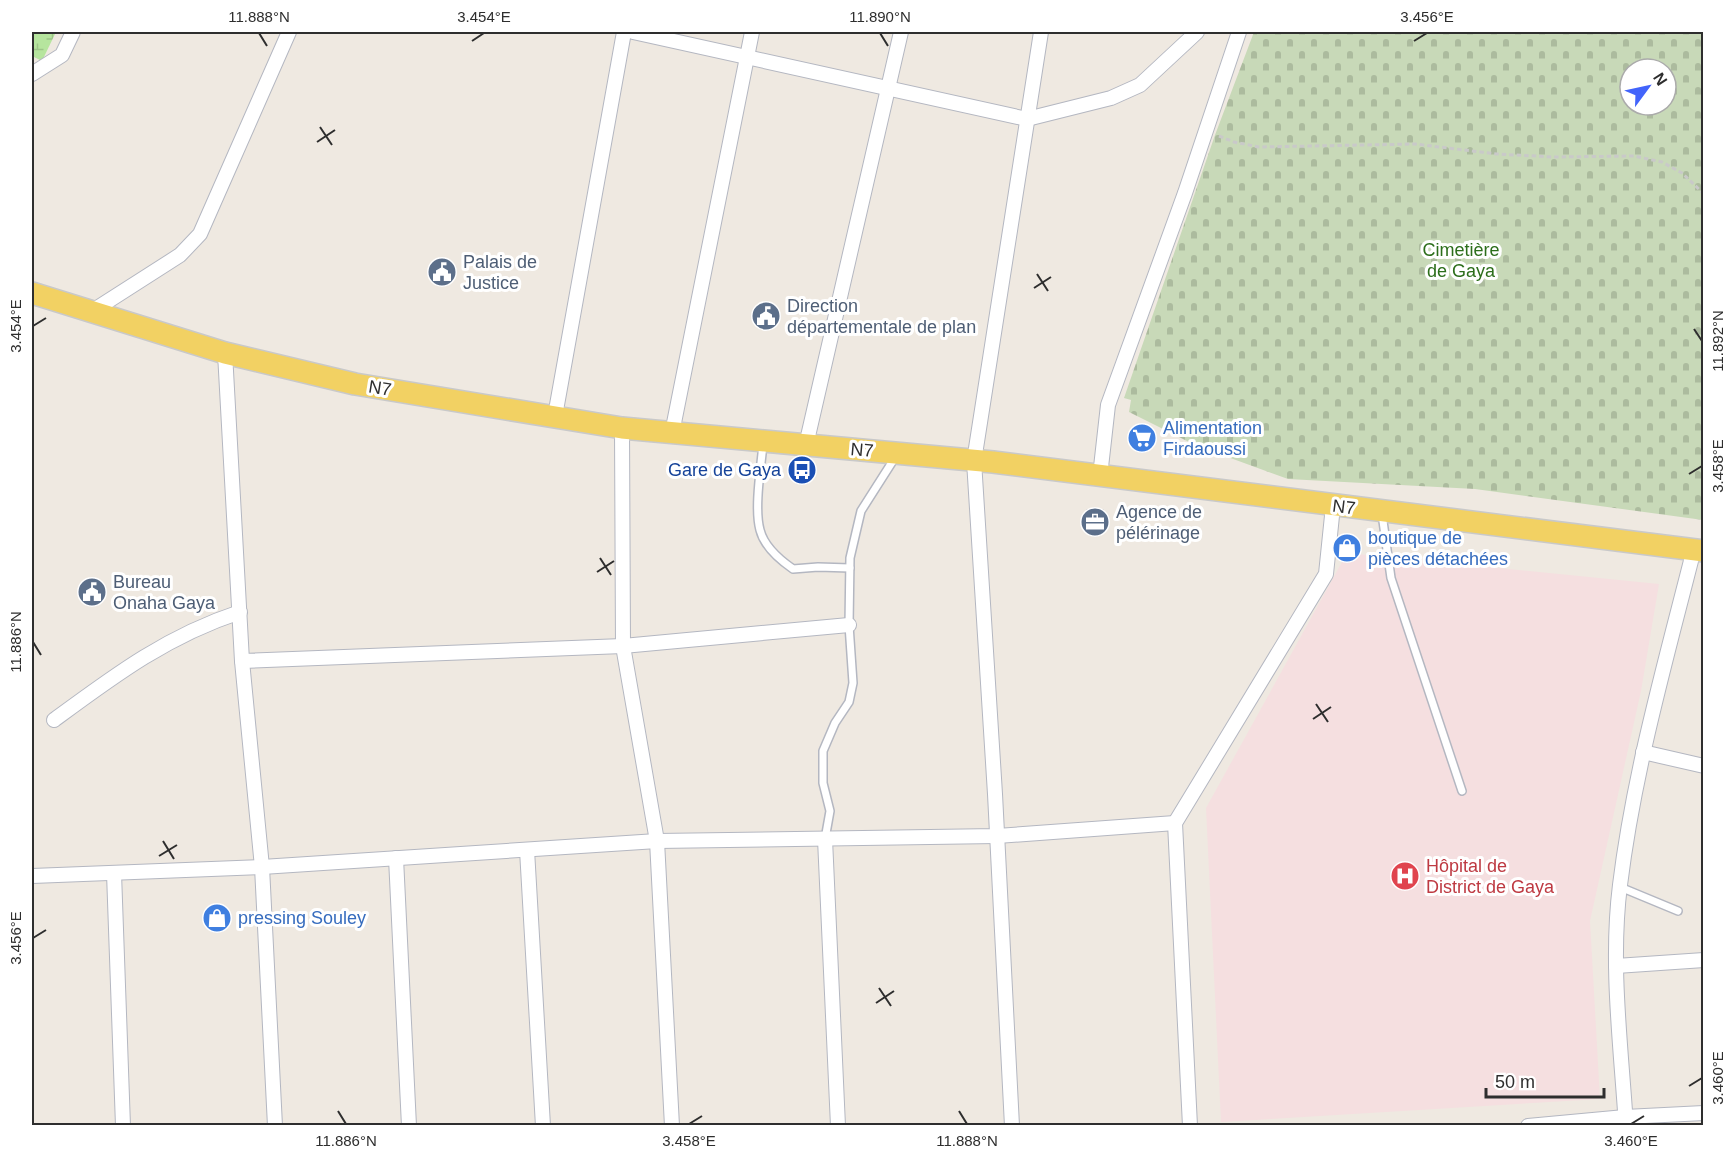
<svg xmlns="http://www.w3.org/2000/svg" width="1735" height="1157" viewBox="0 0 1735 1157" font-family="Helvetica,sans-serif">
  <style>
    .medical { fill: #f5dfe0 }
    .wetland { fill: url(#wetland-marsh) }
    .cemetery { fill: url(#cemetery-stones); fill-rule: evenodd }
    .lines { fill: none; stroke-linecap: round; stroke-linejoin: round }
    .lane-casing { stroke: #b4b7c1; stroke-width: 10 }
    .street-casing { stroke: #b4b7c1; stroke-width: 16 }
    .primary-casing { stroke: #c9c9c9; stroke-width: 24 }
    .path { stroke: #c9c9c9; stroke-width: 3; stroke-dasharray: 4.5 3; stroke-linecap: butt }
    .lane { stroke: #fff; stroke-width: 7 }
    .street { stroke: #fff; stroke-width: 14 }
    .primary { stroke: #f2d163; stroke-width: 21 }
    .ticks { fill: none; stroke: #2e2e2e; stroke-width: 2 }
    .labels { text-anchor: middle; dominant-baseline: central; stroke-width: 6; stroke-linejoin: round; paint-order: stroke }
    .park-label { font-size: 18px; fill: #2c6e1b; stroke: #fff }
    .service-label { font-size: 18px; fill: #4e5e75; stroke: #fff; text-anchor: start }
    .street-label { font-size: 18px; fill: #2e2e2e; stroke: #fff }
    .shop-label { font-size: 18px; fill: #366cbe; stroke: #fff; text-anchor: start }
    .transit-label { font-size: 18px; fill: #164399; stroke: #fff; text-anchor: end }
    .health-label { font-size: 18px; fill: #be3a42; stroke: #fff; text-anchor: start }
    .neatline { fill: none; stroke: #2e2e2e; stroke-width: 2 }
    .ticks-label { font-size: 15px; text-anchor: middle; fill: #2e2e2e }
  </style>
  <defs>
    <pattern id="wetland-marsh" width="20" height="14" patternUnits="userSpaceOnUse" patternTransform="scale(1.5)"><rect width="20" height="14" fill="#b6e59e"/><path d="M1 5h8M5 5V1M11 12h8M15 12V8" fill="none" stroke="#9dc588"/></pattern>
    <pattern id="cemetery-stones" width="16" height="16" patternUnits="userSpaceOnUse" patternTransform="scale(1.5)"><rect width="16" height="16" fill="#c8d9b8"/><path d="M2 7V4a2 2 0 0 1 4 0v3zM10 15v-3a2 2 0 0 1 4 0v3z" fill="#acbb9e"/></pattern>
  </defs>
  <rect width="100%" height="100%" fill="#efe9e1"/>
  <polygon class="medical" points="1347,553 1659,584 1641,691 1590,921 1600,1099 1221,1122 1206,808"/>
  <polygon class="wetland" points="32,32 56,32 42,61 32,56"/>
  <path class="cemetery" d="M1254,32H1703V520L1475,489L1288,479L1195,445L1129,412L1131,400L1124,398L1215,135ZM1630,69H1666V105H1630Z"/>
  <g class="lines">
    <g class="lane-casing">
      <g id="lane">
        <path d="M763,444C761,467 754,508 760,530C764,546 780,560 793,569L818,567L850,568"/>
        <polyline points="1382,514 1391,578 1462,791"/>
        <polyline points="825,839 830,811 823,783 823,751 835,723 849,702 853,683 849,625 850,558 861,511 896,456"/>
        <polyline points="1620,887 1678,911"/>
      </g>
    </g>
    <g class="street-casing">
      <g id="street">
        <polyline points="633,32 1027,119 1111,98 1140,85 1197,32"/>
        <polyline points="32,74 62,55 73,32"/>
        <polyline points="91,312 180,255 200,234 289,32"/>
        <polyline points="225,353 242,661 262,867 275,1126"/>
        <polyline points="555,416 624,32"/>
        <polyline points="622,428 623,646 657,841 672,1126"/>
        <polyline points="672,433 752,32"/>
        <polyline points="806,445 901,32"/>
        <polyline points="1100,476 1108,405 1185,193 1239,32"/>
        <polyline points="242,661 623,646 849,625"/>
        <path d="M54,720C115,675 167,636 240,612"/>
        <polyline points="1643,752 1704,766"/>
        <polyline points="825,839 838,1126"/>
        <polyline points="527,850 543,1126"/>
        <polyline points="396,858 409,1126"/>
        <polyline points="114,873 123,1126"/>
        <polyline points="32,876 262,867 657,841 997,836 1175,823"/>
        <polyline points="1616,966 1704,960"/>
        <polyline points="1012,1126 995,794 974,461 1041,32"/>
        <polyline points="1190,1126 1175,823 1326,574 1333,506"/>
        <polyline points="1528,1126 1625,1117 1704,1113"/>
        <path d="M1626,1126C1621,1046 1610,964 1620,885C1634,771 1666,660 1694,549"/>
      </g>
    </g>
    <g class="primary-casing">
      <polyline id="primary" points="32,293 225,353 355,384 622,428 993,462 1704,551"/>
    </g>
    <polyline class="path" points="1219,136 1234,142 1259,147 1415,144 1497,154 1553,157 1634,156 1662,162 1682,173 1704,194"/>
    <use href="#lane" class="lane"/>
    <use href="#street" class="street"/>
    <use href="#primary" class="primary"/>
  </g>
  <path class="ticks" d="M259,33L267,46M880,33L888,46M472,41L484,33M1414,41L1427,33M320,127L332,145M317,142L335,130M1037,274L1048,291M1034,288L1051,277M33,326L46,318M1694,329L1702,341M1689,474L1702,466M600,558L611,575M597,572L614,561M33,642L41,655M1316,704L1328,722M1313,719L1331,707M163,841L174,859M159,856L177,845M33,938L46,930M879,988L891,1006M876,1003L894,991M1689,1086L1702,1078M338,1111L346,1124M959,1111L967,1124M689,1124L702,1116M1631,1124L1644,1116"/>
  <defs>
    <g id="civic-disc" transform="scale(1.5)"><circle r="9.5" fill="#5c6f8a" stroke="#fff"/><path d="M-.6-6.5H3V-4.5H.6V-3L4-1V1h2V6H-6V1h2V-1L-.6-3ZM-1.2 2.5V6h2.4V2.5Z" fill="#fff"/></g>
    <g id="supermarket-disc" transform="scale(1.5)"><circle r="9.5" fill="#3f7fe0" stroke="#fff"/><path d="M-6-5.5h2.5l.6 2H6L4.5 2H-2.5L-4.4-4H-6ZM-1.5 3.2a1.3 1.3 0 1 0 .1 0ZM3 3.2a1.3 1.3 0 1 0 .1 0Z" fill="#fff"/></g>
    <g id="bus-disc" transform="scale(1.5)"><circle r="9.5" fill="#1a4fb4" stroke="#fff"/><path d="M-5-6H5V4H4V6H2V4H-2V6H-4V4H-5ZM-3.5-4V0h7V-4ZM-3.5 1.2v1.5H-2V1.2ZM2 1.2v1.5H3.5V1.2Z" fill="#fff"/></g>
    <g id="office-disc" transform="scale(1.5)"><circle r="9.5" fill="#5c6f8a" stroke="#fff"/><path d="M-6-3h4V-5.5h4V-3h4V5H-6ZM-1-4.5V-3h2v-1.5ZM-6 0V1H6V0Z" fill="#fff"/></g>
    <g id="shop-disc" transform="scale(1.5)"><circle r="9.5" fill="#3f7fe0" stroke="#fff"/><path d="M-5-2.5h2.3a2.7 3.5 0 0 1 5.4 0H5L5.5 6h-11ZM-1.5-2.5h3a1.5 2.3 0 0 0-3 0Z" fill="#fff"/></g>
    <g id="hospital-disc" transform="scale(1.5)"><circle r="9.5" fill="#e0444e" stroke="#fff"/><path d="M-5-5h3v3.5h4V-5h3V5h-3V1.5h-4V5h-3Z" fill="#fff"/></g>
  </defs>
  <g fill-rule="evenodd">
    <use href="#civic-disc" x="442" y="272"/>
    <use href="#civic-disc" x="766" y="316"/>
    <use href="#supermarket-disc" x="1142" y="438"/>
    <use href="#bus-disc" x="802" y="470"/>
    <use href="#office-disc" x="1095" y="522"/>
    <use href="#shop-disc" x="1347" y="548"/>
    <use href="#civic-disc" x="92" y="592"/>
    <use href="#hospital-disc" x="1405" y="876"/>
    <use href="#shop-disc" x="217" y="918"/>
  </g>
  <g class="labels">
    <g class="park-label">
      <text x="1461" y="250">Cimetière<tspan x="1461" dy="21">de Gaya</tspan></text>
    </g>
    <g class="service-label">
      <text x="463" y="262">Palais de<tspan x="463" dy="21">Justice</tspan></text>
      <text x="787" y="306">Direction<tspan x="787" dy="21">départementale de plan</tspan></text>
      <text x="1116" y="512">Agence de<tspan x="1116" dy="21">pélérinage</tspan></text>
      <text x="113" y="582">Bureau<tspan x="113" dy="21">Onaha Gaya</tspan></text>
    </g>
    <g class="street-label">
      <text transform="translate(380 388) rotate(9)">N7</text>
      <text transform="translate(862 450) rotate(5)">N7</text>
      <text transform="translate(1344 507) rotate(7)">N7</text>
    </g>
    <g class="shop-label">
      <text x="1163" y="428">Alimentation<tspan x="1163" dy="21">Firdaoussi</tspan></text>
      <text x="1368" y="538">boutique de<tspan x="1368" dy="21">pièces détachées</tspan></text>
      <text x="238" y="918">pressing Souley</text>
    </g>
    <g class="transit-label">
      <text x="781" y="470">Gare de Gaya</text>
    </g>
    <g class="health-label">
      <text x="1426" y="866">Hôpital de<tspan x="1426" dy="21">District de Gaya</tspan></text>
    </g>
  </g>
  <rect width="1735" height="1157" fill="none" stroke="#ffffff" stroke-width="66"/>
  <g transform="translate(1648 87) rotate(57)"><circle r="28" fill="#ffffff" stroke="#ababab" stroke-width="1.5"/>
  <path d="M0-4.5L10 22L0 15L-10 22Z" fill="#4264fb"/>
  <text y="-9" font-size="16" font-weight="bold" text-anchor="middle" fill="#2e2e2e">N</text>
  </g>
  <path d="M1486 1088v9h118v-9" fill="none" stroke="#2e2e2e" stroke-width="3"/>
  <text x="1495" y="1088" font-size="18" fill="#2e2e2e" stroke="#ffffff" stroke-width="4.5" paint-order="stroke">50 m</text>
  <rect x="33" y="33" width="1669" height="1091" class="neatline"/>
  <g class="ticks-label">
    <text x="259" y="22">11.888°N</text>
    <text x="484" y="22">3.454°E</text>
    <text x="880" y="22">11.890°N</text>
    <text x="1427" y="22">3.456°E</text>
    <text transform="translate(16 326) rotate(-90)" y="5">3.454°E</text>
    <text transform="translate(1718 341) rotate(-90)" y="5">11.892°N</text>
    <text transform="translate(1718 466) rotate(-90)" y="5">3.458°E</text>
    <text transform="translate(16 642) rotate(-90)" y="5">11.886°N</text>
    <text transform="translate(16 938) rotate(-90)" y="5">3.456°E</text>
    <text transform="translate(1718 1078) rotate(-90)" y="5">3.460°E</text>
    <text x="346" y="1146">11.886°N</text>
    <text x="689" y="1146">3.458°E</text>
    <text x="967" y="1146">11.888°N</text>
    <text x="1631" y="1146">3.460°E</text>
  </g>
</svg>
